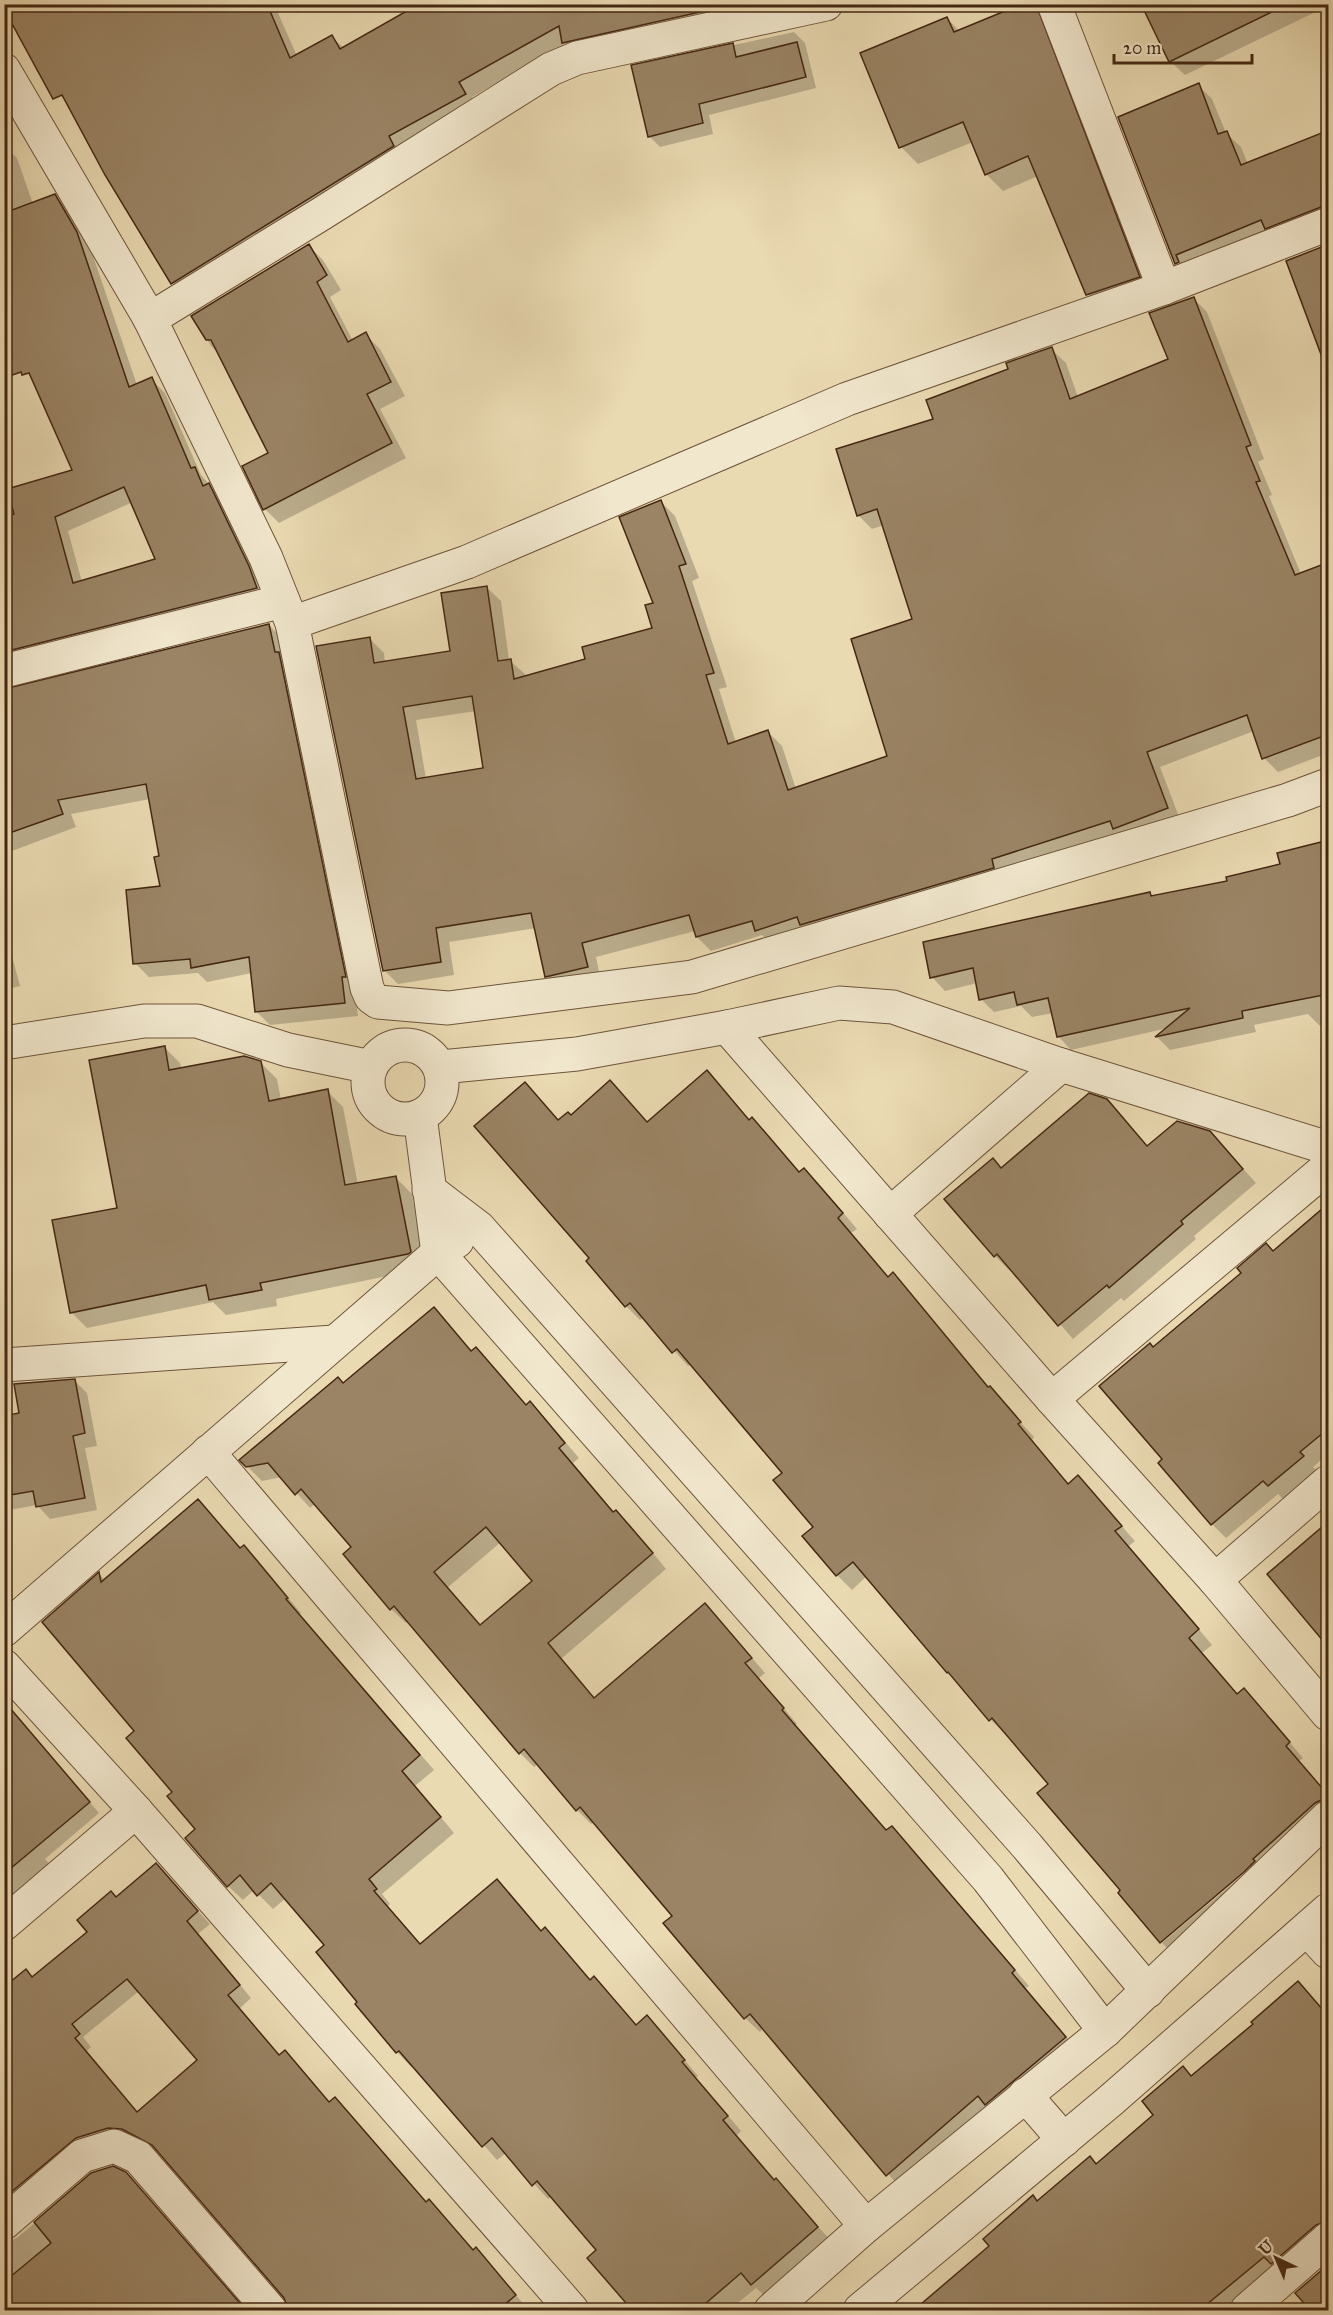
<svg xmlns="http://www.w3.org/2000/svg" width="1333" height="2315" viewBox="0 0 1333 2315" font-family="'IM FELL Great Primer',serif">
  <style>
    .shadow { fill: #0003; fill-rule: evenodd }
    .building { fill: #9a8465; stroke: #442712; stroke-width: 1.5; fill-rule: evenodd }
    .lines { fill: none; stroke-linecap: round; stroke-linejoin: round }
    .minor-casing { stroke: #6e543a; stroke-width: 35 }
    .minor { stroke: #f1e7cd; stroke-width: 33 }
  </style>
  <rect width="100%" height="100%" fill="#eadab2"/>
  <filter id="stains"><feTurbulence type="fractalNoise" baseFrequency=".00333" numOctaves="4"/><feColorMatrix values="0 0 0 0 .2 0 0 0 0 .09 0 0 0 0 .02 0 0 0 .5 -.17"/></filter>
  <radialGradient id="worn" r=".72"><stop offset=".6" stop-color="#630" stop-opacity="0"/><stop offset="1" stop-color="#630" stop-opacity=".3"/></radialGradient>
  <g class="shadow">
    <polygon points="208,4 274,4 297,56 332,37 344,48 483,4 806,4 577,57 565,44 472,97 478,109 187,297 173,283 69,105 60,95"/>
    <polygon points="1026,4 1040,4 1155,294 1105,312 1088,294 1038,176 1003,191 986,174 973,142 918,164 901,147 862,53 947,18 959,31"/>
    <polygon points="1143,4 1328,4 1328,6 1185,75 1170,61"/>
    <polygon points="794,32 805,43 816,88 709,115 713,134 660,147 649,136 633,67"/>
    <polygon points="1198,85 1212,99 1226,133 1241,147 1248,164 1328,132 1328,223 1190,277 1176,263 1120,118"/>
    <path d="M4,146L17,158L33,204L55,196L69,210L90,247L137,385L151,379L165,393L201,475L222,499L270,602L4,672V484L6,490L74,471L4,314ZM133,502L157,560L82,582L68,531Z"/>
    <polygon points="308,245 323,260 341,290 330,297 353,341 365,334 380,349 405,396 380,409 406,458 279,523 265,509 270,453 219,354 211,346 193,316"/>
    <path d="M1193,298L1207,312L1264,459L1258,462L1272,495L1269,496L1301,574L1328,564V753L1278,772L1264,758L1254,731L1160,767L1181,822L770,944L762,935L711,951L697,937L695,931L596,957L601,981L560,990L546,976L536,928L449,942L454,975L398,984L384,970L370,639L384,653L385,663L451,652L486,587L501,601L509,660L525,674V678L587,660L654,629L661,502L675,516L699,578L692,581L727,687L719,689L736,743L768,732L782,746L796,789L889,757L914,620L884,525L872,529L858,515L935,420L1010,370L1051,349L1066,363L1078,397L1170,359ZM476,711L485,769L426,779L416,720Z"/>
    <polygon points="269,625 283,639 355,991 358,1016 270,1025 256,1011 252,973 207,982 198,973 149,977 135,963 161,888 161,857 150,799 71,814 76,827 4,854 4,691"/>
    <polygon points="1328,841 1328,1024 1320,1026 1308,1014 1254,1025 1256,1032 1170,1050 1157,1037 1168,1028 1071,1050 1058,1036 1053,1013 1032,1017 1021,1006 994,1012 981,999 977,983 945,991 932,977 1150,893 1154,897 1228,882 1282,866"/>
    <polygon points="4,926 20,986 4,990"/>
    <polygon points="164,1047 180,1063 182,1069 261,1063 277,1079 281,1100 327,1091 343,1107 358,1185 396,1178 412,1194 426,1268 276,1299 277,1306 226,1315 213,1302 87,1328 71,1312 119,1209"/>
    <polygon points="707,1072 750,1121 752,1119 767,1134 800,1173 804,1170 819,1184 857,1229 851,1233 889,1278 893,1274 907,1289 989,1388 1034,1437 1032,1440 1069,1485 1078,1477 1135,1541 1129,1546 1212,1645 1202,1653 1238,1695 1258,1705 1303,1758 1299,1761 1328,1795 1328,1819 1175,1956 1162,1943 1251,1868 1249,1866 1122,1891 1050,1784 1007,1733 1005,1734 991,1720 948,1672 867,1576 852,1590 837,1575 805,1536 815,1527 784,1473 692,1363 688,1366 644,1317 640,1320 626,1306 591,1258 559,1121 571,1117 648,1123"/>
    <polygon points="1210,1132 1256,1183 1194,1236 1196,1239 1124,1301 1121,1298 1073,1339 1011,1268 1009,1270 995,1256 993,1160 1002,1169 1150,1153"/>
    <polygon points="1328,1207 1328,1454 1313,1467 1317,1471 1283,1499 1278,1494 1226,1538 1212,1524 1164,1460 1153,1349"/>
    <path d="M434,1309L473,1352L527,1406L530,1403L545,1418L579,1458L573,1463L615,1513L616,1512L631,1526L666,1569L561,1659L595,1699L705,1605L765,1673L759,1678L797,1724L795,1725L887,1831L892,1828L906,1842L1029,1986L1025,1988L1079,2052L901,2189L764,2028L760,2032L745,2018L674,1916L594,1822L591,1824L577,1810L538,1764L534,1767L520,1753L408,1621L406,1623L391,1609L353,1548L315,1504L310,1508L282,1477L262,1481L247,1466ZM501,1542L534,1581L481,1627L447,1588Z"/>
    <polygon points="74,1380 87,1393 97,1446 85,1448 97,1510 50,1519 37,1505 4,1511 4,1418 21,1414"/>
    <polygon points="212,1515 241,1549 258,1562 301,1613 300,1614 434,1770 415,1786 454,1833 382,1894 390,1904 388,1906 421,1945 497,1881 542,1932 545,1929 559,1944 591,1981 594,1978 637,2026 647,2018 661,2032 698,2076 696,2078 741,2131 736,2136 832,2242 767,2298 756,2288 729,2310 626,2310 623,2306 627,2303 598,2250 552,2196 548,2199 506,2153 497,2160 413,2065 411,2067 397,2052 359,2002 326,1945 286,1898 273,1909 254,1890 243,1900 228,1886 198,1829 136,1731 99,1574 105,1580"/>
    <polygon points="4,1703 99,1813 45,1859 52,1867 4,1906"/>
    <path d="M156,1865L210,1924L198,1934L251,1998L239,2009L279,2056L285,2052L330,2103L335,2099L348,2111L427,2203L474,2251L488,2262L527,2308L525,2310H290L285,2297L163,2155L136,2141L4,2221V1989L33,1978L89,1932L116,1899ZM139,1991L199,2061L138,2113L87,2051L91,2047L83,2037Z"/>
    <polygon points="1328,2017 1328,2240 1232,2310 914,2310 991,2246 1037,2202 1097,2166 1155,2115 1192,2078"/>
    <polygon points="92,2174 139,2187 246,2310 4,2310 4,2243 17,2238"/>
  </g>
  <g class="building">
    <polygon points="4,4 267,4 290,58 332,35 340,49 419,4 717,4 718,8 562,43 559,26 459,82 466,94 389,136 394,146 171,284 105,175 62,95 53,99 4,9"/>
    <polygon points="1022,4 1036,4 1140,277 1086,295 1028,156 985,175 963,122 899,148 860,53 947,17 954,32"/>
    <polygon points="1141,4 1288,4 1169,62"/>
    <polygon points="797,42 806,77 699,104 703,123 648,137 631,65 733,43 736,57"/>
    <polygon points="1199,83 1218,134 1227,131 1241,165 1329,130 1329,206 1321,207 1265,229 1261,220 1176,255 1179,262 1175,264 1118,117"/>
    <path d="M55,194L77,232L129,387L152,377L191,468L195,467L203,486L209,483L249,566L257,588L4,652V517L14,514L7,489L72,470L29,373L22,375L21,372L4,378V213ZM124,487L155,559L73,583L55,517Z"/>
    <polygon points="309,244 327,275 317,282 348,342 366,332 391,382 367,394 392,443 263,510 242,466 268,453 211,340 206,340 191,316"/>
    <polygon points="1329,244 1329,364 1325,365 1286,261"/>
    <path d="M1194,297L1251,445L1246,447L1260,481L1256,482L1295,575L1329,562V734L1262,759L1247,715L1147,752L1168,808L1113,829L1110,821L992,859L994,868L800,925L797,917L755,931L752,921L696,937L689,915L582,943L588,967L545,977L531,913L436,928L441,962L383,971L316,646L370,637L374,663L450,651L441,593L487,586L498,661L511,659L514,679L585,659L582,647L652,628L645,605L653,603L619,517L661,500L686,564L679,566L714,673L706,675L728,744L768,730L788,790L887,756L851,639L912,619L877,509L857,516L836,449L933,419L926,400L1008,369L1006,363L1052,347L1070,399L1168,359L1149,313ZM472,696L483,768L416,779L403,707Z"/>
    <polygon points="269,624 275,652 279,652 346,977 342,977 345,1003 255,1012 249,957 191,968 190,959 133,964 126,890 160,886 154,857 159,856 146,784 58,800 63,814 4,835 4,689"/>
    <polygon points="1329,840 1329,994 1242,1011 1243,1018 1155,1037 1190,1008 1057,1037 1048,998 1017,1005 1014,992 979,1000 973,968 930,978 923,942 1150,892 1151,896 1227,881 1226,877 1280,864 1277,853"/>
    <polygon points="165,1046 169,1070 244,1056 261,1061 269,1101 328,1089 345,1185 396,1176 411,1252 408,1254 260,1283 262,1290 209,1300 206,1285 70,1313 52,1220 117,1208 89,1060"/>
    <polygon points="707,1070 749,1120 752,1117 799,1172 804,1168 843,1213 838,1218 888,1277 893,1272 988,1387 990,1386 1021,1422 1018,1424 1068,1484 1078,1475 1122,1526 1115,1531 1199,1629 1189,1638 1237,1694 1244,1688 1290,1742 1286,1746 1329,1796 1315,1803 1253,1859 1255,1861 1244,1872 1160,1943 1118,1893 1120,1890 1037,1793 1048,1784 992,1718 989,1721 948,1672 947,1673 853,1562 836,1576 802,1536 813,1527 773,1480 782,1473 677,1349 672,1353 630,1303 625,1307 586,1261 589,1258 474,1126 525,1082 558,1120 568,1112 571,1115 610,1080 647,1122"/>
    <polygon points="1089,1093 1107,1099 1147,1146 1177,1121 1210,1131 1243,1169 1181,1221 1183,1224 1109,1288 1107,1285 1058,1326 997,1254 994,1257 944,1199 993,1158 1001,1168"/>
    <polygon points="1329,1203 1329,1428 1300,1452 1304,1456 1268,1486 1263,1481 1211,1525 1158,1463 1162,1459 1099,1386 1150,1343 1153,1347 1241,1273 1237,1268 1266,1243 1273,1251"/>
    <path d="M434,1307L471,1351L476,1347L526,1405L530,1401L565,1443L559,1448L613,1512L616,1510L653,1553L548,1643L594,1698L705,1603L752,1658L745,1663L784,1708L782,1710L886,1830L892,1826L1015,1970L1012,1973L1066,2037L985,2105L978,2096L886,2176L750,2014L744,2019L663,1923L672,1916L580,1807L576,1811L524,1749L519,1754L394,1606L390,1610L343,1554L351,1547L301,1489L295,1495L268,1463L246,1467L239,1460L338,1377L343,1383ZM486,1527L532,1581L480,1625L434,1572Z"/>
    <polygon points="75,1379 85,1433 73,1436 85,1498 36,1507 33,1491 4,1496 4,1416 19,1413 14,1384"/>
    <polygon points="198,1499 240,1548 244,1545 288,1598 286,1599 420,1755 402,1771 441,1817 369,1879 377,1889 374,1891 420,1944 497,1879 541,1931 545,1927 590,1980 594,1976 636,2025 647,2015 685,2060 682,2062 728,2116 723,2120 774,2180 776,2178 818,2227 751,2285 741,2273 698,2310 632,2310 587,2258 596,2250 537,2181 532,2186 492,2138 482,2147 399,2051 396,2053 355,2004 357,2002 316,1952 324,1945 271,1883 257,1896 240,1875 227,1887 185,1838 195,1829 167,1796 172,1792 126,1738 134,1731 42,1622 99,1572 101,1582"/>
    <polygon points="1329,1521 1329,1648 1267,1574"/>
    <polygon points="4,1701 90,1802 4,1874"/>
    <path d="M156,1863L198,1911L187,1921L240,1985L228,1995L279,2055L285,2050L329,2102L335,2097L426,2202L429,2199L473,2250L476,2247L516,2295L498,2310H288L284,2298L152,2145L122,2129L108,2128L76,2138L10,2193L4,2187V1987L26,1969L32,1977L87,1932L77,1920L111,1891L116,1897ZM127,1979L197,2060L137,2112L75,2038L80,2034L72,2024Z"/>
    <polygon points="1298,1981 1329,2017 1329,2221 1316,2225 1271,2264 1264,2257 1200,2310 914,2310 989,2246 983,2239 1033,2195 1037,2201 1090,2156 1096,2164 1153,2115 1142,2101 1183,2066 1191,2076 1253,2024 1251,2022"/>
    <polygon points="113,2166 126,2172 246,2310 4,2310 4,2282 51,2243 34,2222 91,2173"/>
    <polygon points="1329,2264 1329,2310 1310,2310 1295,2293"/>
  </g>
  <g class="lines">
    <g class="minor-casing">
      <g id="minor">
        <polyline points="1054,4 1164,288"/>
        <polyline points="4,70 150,319 266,558 292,623 367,988 371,997 378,1002 448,1008 692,977 1288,800 1328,785"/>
        <polyline points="150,319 321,214 551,69 577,58 826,4"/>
        <polyline points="292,623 467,562 847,399 1164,288 1328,224"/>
        <polyline points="4,671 283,601"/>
        <polyline points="727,1027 1052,1399 1215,1580 1328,1714"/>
        <polyline points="4,1043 144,1021 197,1021 288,1050 371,1067"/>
        <circle cx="405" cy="1082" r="37"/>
        <polyline points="441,1067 577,1054 727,1027 839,1003 893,1007 1061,1065 1328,1148"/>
        <polyline points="420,1116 438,1253 988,1879 1105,2031"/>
        <polyline points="429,1190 479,1228 1027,1846 1148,1991"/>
        <polyline points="890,1214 1061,1065"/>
        <polyline points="4,1365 334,1342"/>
        <polyline points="1052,1399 1328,1167"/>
        <polyline points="208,1452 866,2226"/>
        <polyline points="1215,1580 1328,1482"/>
        <polyline points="4,1630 438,1253 457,1241"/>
        <polyline points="4,1666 136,1811 4,1924"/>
        <polyline points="136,1811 572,2310"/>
        <polyline points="1307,1929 1328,1952"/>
        <polyline points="1025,2095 1064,2140"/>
        <polyline points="4,2223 82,2156 114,2146 138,2157 270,2310"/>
        <polyline points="771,2310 866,2226 1105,2031 1328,1817"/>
        <polyline points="860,2310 1110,2101 1328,1910"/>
        <polyline points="1247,2310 1328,2239"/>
      </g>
    </g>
    <use href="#minor" class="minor"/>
  </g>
  <rect width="1333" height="2315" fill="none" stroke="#eadab2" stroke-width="24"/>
  <rect x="6" y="6" width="1321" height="2303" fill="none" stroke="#442712" stroke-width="3"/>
  <rect x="12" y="12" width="1309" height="2291" fill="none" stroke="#442712" stroke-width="1.5"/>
  <g transform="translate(1276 2258) rotate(316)" stroke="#f1e7cd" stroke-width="4.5" paint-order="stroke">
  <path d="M0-4.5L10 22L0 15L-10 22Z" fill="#442712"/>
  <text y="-9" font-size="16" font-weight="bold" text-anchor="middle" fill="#442712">U</text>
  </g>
  <path d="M1114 54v9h138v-9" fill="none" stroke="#442712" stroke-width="3"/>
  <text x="1123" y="54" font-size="18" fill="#442712" stroke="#f1e7cd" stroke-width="4.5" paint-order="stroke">20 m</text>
  <rect width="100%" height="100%" filter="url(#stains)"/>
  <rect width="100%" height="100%" fill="url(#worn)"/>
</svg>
